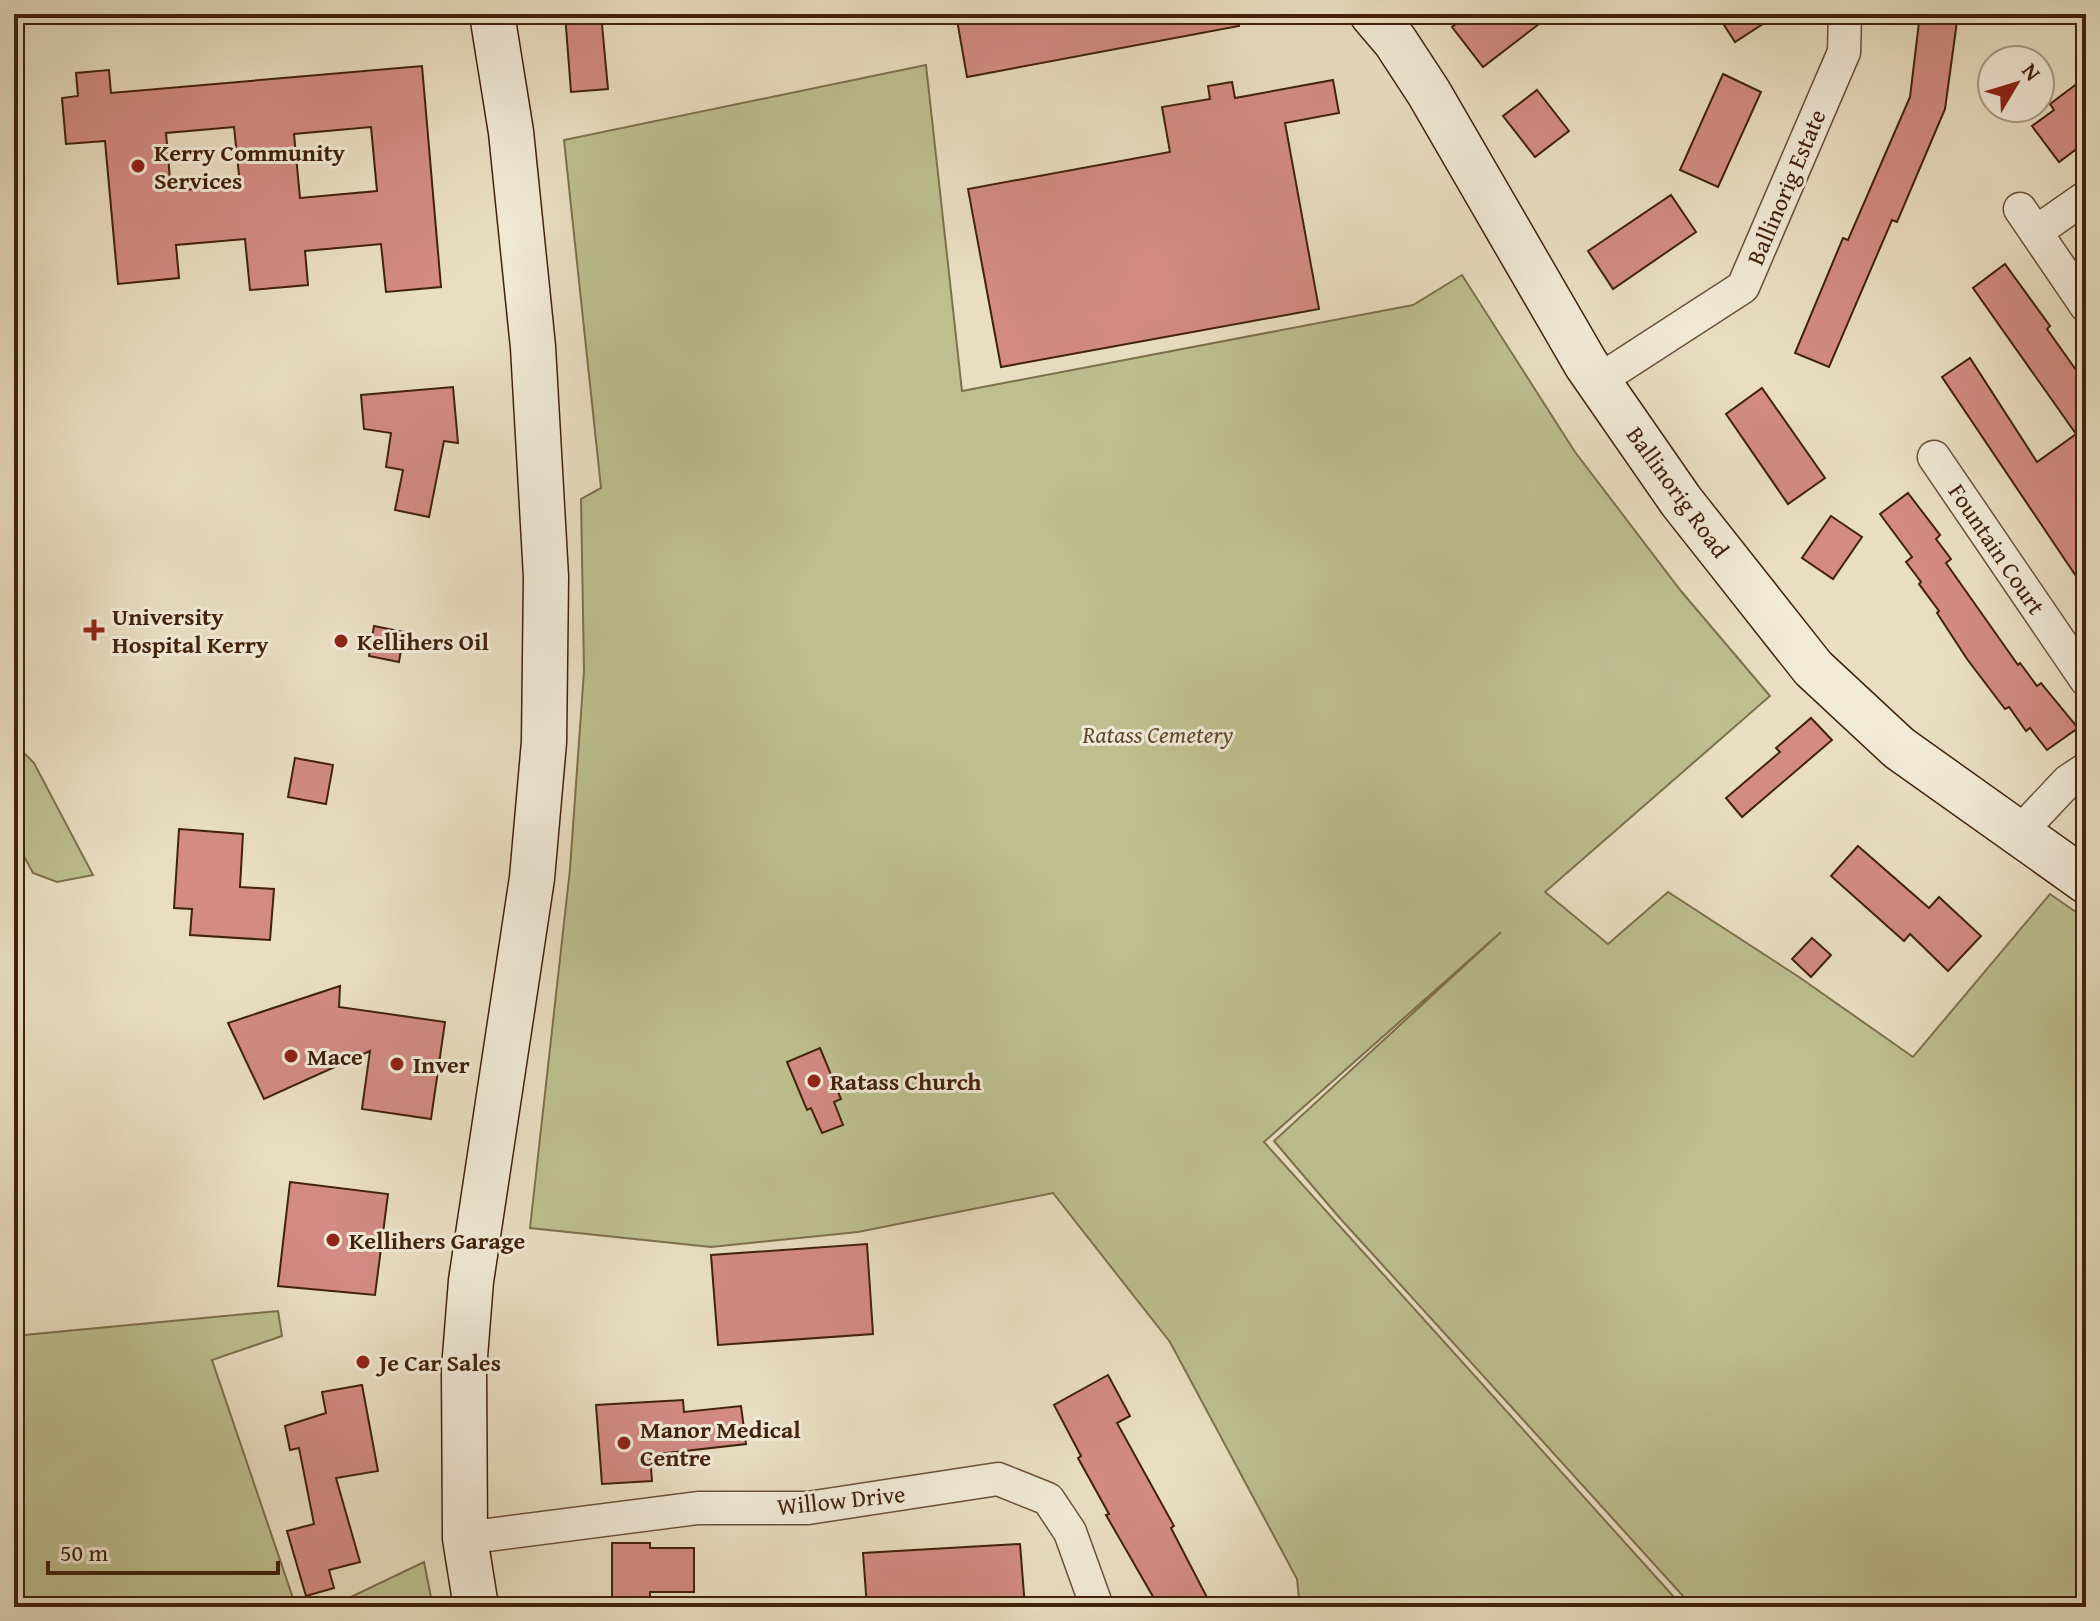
<svg xmlns="http://www.w3.org/2000/svg" width="2100" height="1621" viewBox="0 0 2100 1621" font-family="'Gentium Book Plus',serif">
  <style>
    .green { fill: #bdbf8f; stroke: #7f704c; stroke-width: 2 }
    .building { fill: #d38b84; stroke: #41220a; stroke-width: 2; fill-rule: evenodd }
    .lines { fill: none; stroke-linecap: round; stroke-linejoin: round }
    .street-casing { stroke: #6b5138; stroke-width: 35 }
    .secondary-casing { stroke: #41220a; stroke-width: 47 }
    .street { stroke: #f1ead7; stroke-width: 32 }
    .secondary { stroke: #f1ead7; stroke-width: 44 }
    .poi-dot { fill: #8f2418; stroke: #f1ead7; stroke-width: 3 }
    .labels { text-anchor: middle; dominant-baseline: central; stroke-width: 6; stroke-linejoin: round; paint-order: stroke }
    .poi-label { font-size: 24px; font-weight: bold; fill: #41220a; stroke: #f1ead7; text-anchor: start }
    .street-label { font-size: 24px; fill: #41220a; stroke: #f1ead7 }
    .park-label { font-size: 24px; font-style: italic; fill: #60492b; stroke: #f1ead7 }
  </style>
  <rect width="100%" height="100%" fill="#e9dec2"/>
  <filter id="stains"><feTurbulence type="fractalNoise" baseFrequency=".0025" numOctaves="4"/><feColorMatrix values="0 0 0 0 .2 0 0 0 0 .09 0 0 0 0 .02 0 0 0 .5 -.17"/></filter>
  <radialGradient id="worn" r=".72"><stop offset=".6" stop-color="#630" stop-opacity="0"/><stop offset="1" stop-color="#630" stop-opacity=".3"/></radialGradient>
  <g class="green">
    <polygon points="926,65 962,391 1413,305 1462,275 1575,452 1681,591 1770,696 1545,892 1608,944 1668,892 1799,977 1913,1057 2050,894 2086,919 2086,1607 1693,1607 1338,1216 1274,1141 1501,932 1264,1142 1683,1607 1300,1607 1297,1579 1170,1342 1053,1193 858,1232 711,1247 530,1228 570,869 584,671 581,499 601,488 564,140"/>
    <polygon points="25,754 34,763 93,875 57,882 33,873 14,838 14,760"/>
    <polygon points="278,1311 282,1336 212,1360 296,1607 14,1607 14,1336"/>
    <polygon points="424,1562 433,1607 330,1607"/>
  </g>
  <g class="building">
    <polygon points="565,14 601,14 608,89 571,92"/>
    <polygon points="956,14 1238,14 1239,26 967,77"/>
    <polygon points="1469,14 1552,14 1483,67 1452,27"/>
    <polygon points="1717,14 1778,14 1735,42"/>
    <polygon points="1920,14 1958,14 1945,109 1897,222 1892,220 1829,367 1795,353 1843,238 1848,240 1910,97"/>
    <path d="M422,66L441,287L386,292L381,244L305,251L308,285L250,290L245,239L176,245L179,278L118,284L105,141L66,144L62,98L78,96L76,73L109,70L111,93ZM234,127L240,185L171,191L166,133ZM371,127L377,191L300,198L294,134Z"/>
    <polygon points="1723,74 1761,92 1718,187 1680,170"/>
    <polygon points="2086,77 2086,142 2059,162 2032,126 2054,110 2050,104"/>
    <polygon points="1333,80 1339,113 1285,123 1319,309 1001,367 968,189 1170,152 1162,107 1210,99 1208,86 1232,82 1235,98"/>
    <polygon points="1537,90 1569,131 1535,157 1503,116"/>
    <polygon points="1671,195 1696,232 1613,289 1588,251"/>
    <polygon points="2005,264 2050,326 2047,329 2086,384 2086,591 1942,377 1970,358 2037,462 2076,434 1973,288"/>
    <polygon points="453,387 458,443 444,441 429,517 395,510 403,470 386,467 391,433 364,429 361,395"/>
    <polygon points="1762,388 1825,478 1788,504 1726,414"/>
    <polygon points="1908,493 1940,535 1936,539 1951,559 1946,563 2018,665 2020,663 2037,686 2041,683 2078,728 2047,750 2030,728 2026,731 2009,707 2005,709 1967,659 1937,613 1939,611 1919,584 1921,582 1906,562 1912,557 1880,514"/>
    <polygon points="1831,516 1862,537 1833,579 1802,558"/>
    <polygon points="374,626 404,632 399,662 369,656"/>
    <polygon points="1811,718 1832,740 1742,817 1726,798 1780,752 1776,748"/>
    <polygon points="295,758 333,765 326,804 288,797"/>
    <polygon points="179,829 243,834 240,887 274,889 270,940 190,935 192,909 174,908"/>
    <polygon points="1858,846 1929,908 1939,897 1981,936 1948,971 1910,934 1904,941 1831,876"/>
    <polygon points="1812,938 1831,955 1811,977 1792,959"/>
    <polygon points="340,986 339,1007 445,1022 431,1119 362,1109 370,1051 264,1099 228,1023"/>
    <polygon points="820,1048 841,1099 834,1102 843,1125 822,1133 811,1108 807,1110 787,1062"/>
    <polygon points="290,1182 388,1194 375,1295 278,1286"/>
    <polygon points="867,1244 873,1334 718,1345 711,1255"/>
    <polygon points="1108,1375 1130,1416 1117,1423 1174,1526 1171,1528 1212,1607 1159,1607 1106,1515 1109,1514 1078,1458 1081,1456 1054,1405"/>
    <polygon points="362,1385 378,1471 336,1478 360,1562 329,1570 334,1588 306,1596 287,1531 314,1524 299,1448 290,1450 285,1426 326,1413 322,1392"/>
    <polygon points="683,1400 684,1412 741,1406 746,1444 650,1455 652,1481 602,1484 596,1405"/>
    <polygon points="612,1543 650,1543 650,1548 694,1548 694,1592 650,1592 650,1606 612,1606"/>
    <polygon points="1020,1544 1025,1607 867,1607 863,1553"/>
  </g>
  <g class="lines">
    <g class="street-casing">
      <g id="street">
        <polyline points="2020,209 2086,306"/>
        <polyline points="2036,232 2086,197"/>
        <polyline points="1598,381 1743,287 1844,52 1845,14"/>
        <polyline points="1934,457 2086,680"/>
        <polyline points="2019,833 2068,781 2086,769"/>
        <polyline points="465,1538 698,1508 808,1508 998,1479 1048,1499 1070,1532 1097,1607"/>
      </g>
    </g>
    <g class="secondary-casing">
      <g id="secondary">
        <polyline points="1372,14 1395,41 1429,93 1586,364 1681,501 1813,668 1899,748 2086,881"/>
        <polyline points="476,1607 465,1538 464,1369 471,1281 532,878 544,742 546,577 533,347 511,132 492,14"/>
      </g>
    </g>
    <use href="#street" class="street"/>
    <use href="#secondary" class="secondary"/>
  </g>
  <g class="poi-dot">
    <circle cx="138" cy="166" r="8"/>
    <path d="M90 618h8v8h8v8h-8v8h-8v-8h-8v-8h8z"/>
    <circle cx="341" cy="641" r="8"/>
    <circle cx="291" cy="1056" r="8"/>
    <circle cx="397" cy="1064" r="8"/>
    <circle cx="814" cy="1081" r="8"/>
    <circle cx="333" cy="1240" r="8"/>
    <circle cx="363" cy="1362" r="8"/>
    <circle cx="624" cy="1443" r="8"/>
  </g>
  <g class="labels">
    <g class="poi-label">
      <text x="154" y="152">Kerry Community<tspan x="154" dy="28">Services</tspan></text>
      <text x="112" y="616">University<tspan x="112" dy="28">Hospital Kerry</tspan></text>
      <text x="357" y="641">Kellihers Oil</text>
      <text x="307" y="1056">Mace</text>
      <text x="413" y="1064">Inver</text>
      <text x="830" y="1081">Ratass Church</text>
      <text x="349" y="1240">Kellihers Garage</text>
      <text x="379" y="1362">Je Car Sales</text>
      <text x="640" y="1429">Manor Medical<tspan x="640" dy="28">Centre</tspan></text>
    </g>
    <g class="street-label">
      <text transform="translate(1786 187) rotate(-67)">Ballinorig Estate</text>
      <text transform="translate(1678 492) rotate(54)">Ballinorig Road</text>
      <text transform="translate(1997 549) rotate(56)">Fountain Court</text>
      <text transform="translate(841 1500) rotate(-6)">Willow Drive</text>
    </g>
    <g class="park-label">
      <text x="1158" y="734">Ratass Cemetery</text>
    </g>
  </g>
  <rect width="2100" height="1621" fill="none" stroke="#e9dec2" stroke-width="48"/>
  <rect x="16" y="16" width="2068" height="1589" fill="none" stroke="#41220a" stroke-width="4"/>
  <rect x="24" y="24" width="2052" height="1573" fill="none" stroke="#41220a" stroke-width="2"/>
  <g transform="translate(2016 84) rotate(52)"><circle r="38" fill="#f1ead7" stroke="#ab9a85" stroke-width="2"/>
  <path d="M0-6L14 30L0 20L-14 30Z" fill="#8f2418"/>
  <text y="-12" font-size="22" font-weight="bold" text-anchor="middle" fill="#41220a">N</text>
  </g>
  <path d="M48 1561v12h230v-12" fill="none" stroke="#41220a" stroke-width="4"/>
  <text x="60" y="1561" font-size="24" fill="#41220a" stroke="#f1ead7" stroke-width="6" paint-order="stroke">50 m</text>
  <rect width="100%" height="100%" filter="url(#stains)"/>
  <rect width="100%" height="100%" fill="url(#worn)"/>
</svg>
